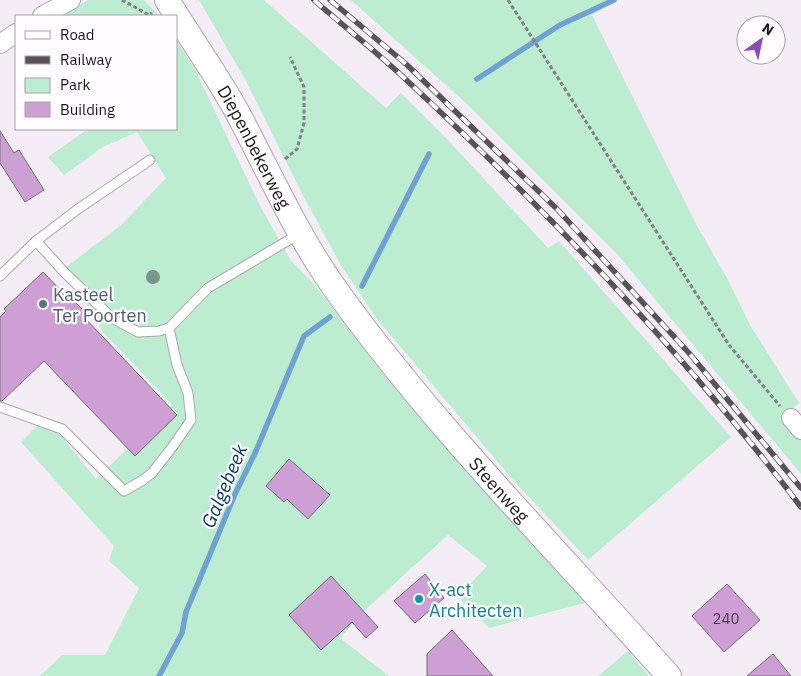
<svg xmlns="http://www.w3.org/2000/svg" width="801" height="676" viewBox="0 0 801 676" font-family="'IBM Plex Sans',sans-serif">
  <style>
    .green { fill: #bcedd0 }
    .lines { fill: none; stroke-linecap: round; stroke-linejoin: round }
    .stream { stroke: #6fa1d3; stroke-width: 5.5 }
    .building { fill: #ce9fd5; stroke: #726c73 }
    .service-casing { stroke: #aca5ad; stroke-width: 11 }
    .minor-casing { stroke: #aca5ad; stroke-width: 20 }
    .secondary-casing { stroke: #aca5ad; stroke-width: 26 }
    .path { stroke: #858085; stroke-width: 3; stroke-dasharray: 4 2.5; stroke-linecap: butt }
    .service { stroke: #fff; stroke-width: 9 }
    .minor { stroke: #fff; stroke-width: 18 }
    .secondary { stroke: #fff; stroke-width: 24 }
    .rail-casing { stroke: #575357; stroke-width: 5.5 }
    .rail { stroke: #fffcff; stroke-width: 4; stroke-dasharray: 11; stroke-linecap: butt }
    .tree { fill: #7a958a }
    .service-dot { fill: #5c6f8a; stroke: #fffcff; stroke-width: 2 }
    .culture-dot { fill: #0f9aa8; stroke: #fffcff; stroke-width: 2 }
    .labels { text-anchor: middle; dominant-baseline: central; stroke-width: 4.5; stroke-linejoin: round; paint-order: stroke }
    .number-label { font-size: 15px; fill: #483a4a }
    .street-label { font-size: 18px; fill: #1b181b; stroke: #fffcff }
    .service-label { font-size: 18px; fill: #4e5e75; stroke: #fffcff; text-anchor: start }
    .culture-label { font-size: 18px; fill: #0d838f; stroke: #fffcff; text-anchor: start }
    .water-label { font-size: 19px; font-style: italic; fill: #003967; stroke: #fffcff }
  </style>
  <rect width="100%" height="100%" fill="#f4edf5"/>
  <g class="green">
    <polygon points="88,0 144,0 159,16 61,16"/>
    <polygon points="199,0 264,0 386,108 401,93 449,141 548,248 559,241 731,437 588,560 513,480 377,319 342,267 301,192 246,81"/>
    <polygon points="351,0 617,0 592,15 696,224 727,278 750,325 799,403 784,416 801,438 801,474 618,255 467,104"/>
    <polygon points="176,40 194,67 259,204 291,261 313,283 381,371 585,603 489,628 458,597 487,566 448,535 363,612 340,638 389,676 40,676 62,655 105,655 139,588 109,561 114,546 21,442 46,417 96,479 172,405 103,332 65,268 121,225 166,178 137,132 103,147 64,175 48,157 88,129 176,129"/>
    <polygon points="628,651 649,676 598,676"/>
  </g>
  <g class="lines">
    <g class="stream">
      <polyline points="477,79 560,25 614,0"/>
      <polyline points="362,286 429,154"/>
      <polyline points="159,676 182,633 186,612 235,494 256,451 304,336 330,317"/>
    </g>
  </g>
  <g class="building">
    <polygon points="0,131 14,153 19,150 44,190 25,202 0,163"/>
    <polygon points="43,272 71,301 72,299 86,313 83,316 177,415 135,456 44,361 2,401 0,401 0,317 6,311 4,309"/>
    <polygon points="289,459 330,495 308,519 287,499 284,502 266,486"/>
    <polygon points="425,574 444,598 415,623 394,601"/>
    <polygon points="331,576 378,627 366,638 352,622 321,650 289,615"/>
    <polygon points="727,584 760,620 724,652 692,616"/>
    <polygon points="452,630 493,676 427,676 427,654"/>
    <polygon points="773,654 791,676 747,676"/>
  </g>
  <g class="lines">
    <g class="service-casing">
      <g id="service">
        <polyline points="150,160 78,209 36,241 65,273 112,318 138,332 159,331 169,328 208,288 299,234"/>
        <polyline points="0,276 36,241"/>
        <polyline points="0,407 62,429 124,491 143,480 152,473 173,446 191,420 188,393 177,365 169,328"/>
      </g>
    </g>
    <g class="minor-casing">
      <g id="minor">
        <polyline points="42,16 71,0"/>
        <polyline points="0,44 16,33"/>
        <polyline points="791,418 801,430"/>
      </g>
    </g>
    <g class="secondary-casing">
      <g id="secondary">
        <path id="s1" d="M167,0C189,36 214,71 235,108C269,171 298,239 341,297C439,432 558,551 669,676"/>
      </g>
    </g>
    <g class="path">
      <polyline points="122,0 149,15 152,13"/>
      <polyline points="508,0 729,345 780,406"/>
      <polyline points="285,159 297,149 304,123 304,87 290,57"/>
    </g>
    <use href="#service" class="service"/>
    <use href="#minor" class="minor"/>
    <use href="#secondary" class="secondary"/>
    <g class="rail-casing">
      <g id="rail">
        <path d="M314,0C342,25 372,48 400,74C544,208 682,350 801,507"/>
        <polyline points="330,0 406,64 557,209 689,353 801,488"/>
      </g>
    </g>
    <use href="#rail" class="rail"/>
  </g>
  <circle class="tree" cx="153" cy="277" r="7"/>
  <circle class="service-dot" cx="43" cy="304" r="5"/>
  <circle class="culture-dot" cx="419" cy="599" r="5"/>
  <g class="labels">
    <g class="number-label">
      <text x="726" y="618">240</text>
    </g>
    <g class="street-label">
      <text stroke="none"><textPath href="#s1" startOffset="171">Diepenbekerweg</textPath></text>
      <text stroke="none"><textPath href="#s1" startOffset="594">Steenweg</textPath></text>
    </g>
    <g class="service-label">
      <text x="53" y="294">Kasteel<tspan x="53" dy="21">Ter Poorten</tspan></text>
    </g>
    <g class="culture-label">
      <text x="429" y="589">X-act<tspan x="429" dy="21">Architecten</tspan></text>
    </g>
    <g class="water-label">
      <text transform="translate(224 486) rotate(-67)">Galgebeek</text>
    </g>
  </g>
  <rect x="15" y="15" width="162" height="115" fill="#fffcff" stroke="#a4a1a4"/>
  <rect x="25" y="31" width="25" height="8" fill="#ffffff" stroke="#a4a1a4"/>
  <text x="60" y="40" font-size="15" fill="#1b181b">Road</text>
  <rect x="25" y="56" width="25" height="8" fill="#575357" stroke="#a4a1a4"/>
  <text x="60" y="65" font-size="15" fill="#1b181b">Railway</text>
  <rect x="25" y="78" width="25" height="15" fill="#bcedd0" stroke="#a4a1a4"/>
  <text x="60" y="90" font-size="15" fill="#1b181b">Park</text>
  <rect x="25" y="102" width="25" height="15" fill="#ce9fd5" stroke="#a4a1a4"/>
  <text x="60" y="115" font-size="15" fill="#1b181b">Building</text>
  <g transform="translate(761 40) rotate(33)"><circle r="24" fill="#fffcff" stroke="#a4a1a4"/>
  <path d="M0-4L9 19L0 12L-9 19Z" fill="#8b49be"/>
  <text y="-8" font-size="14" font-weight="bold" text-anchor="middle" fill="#1b181b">N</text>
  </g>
</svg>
